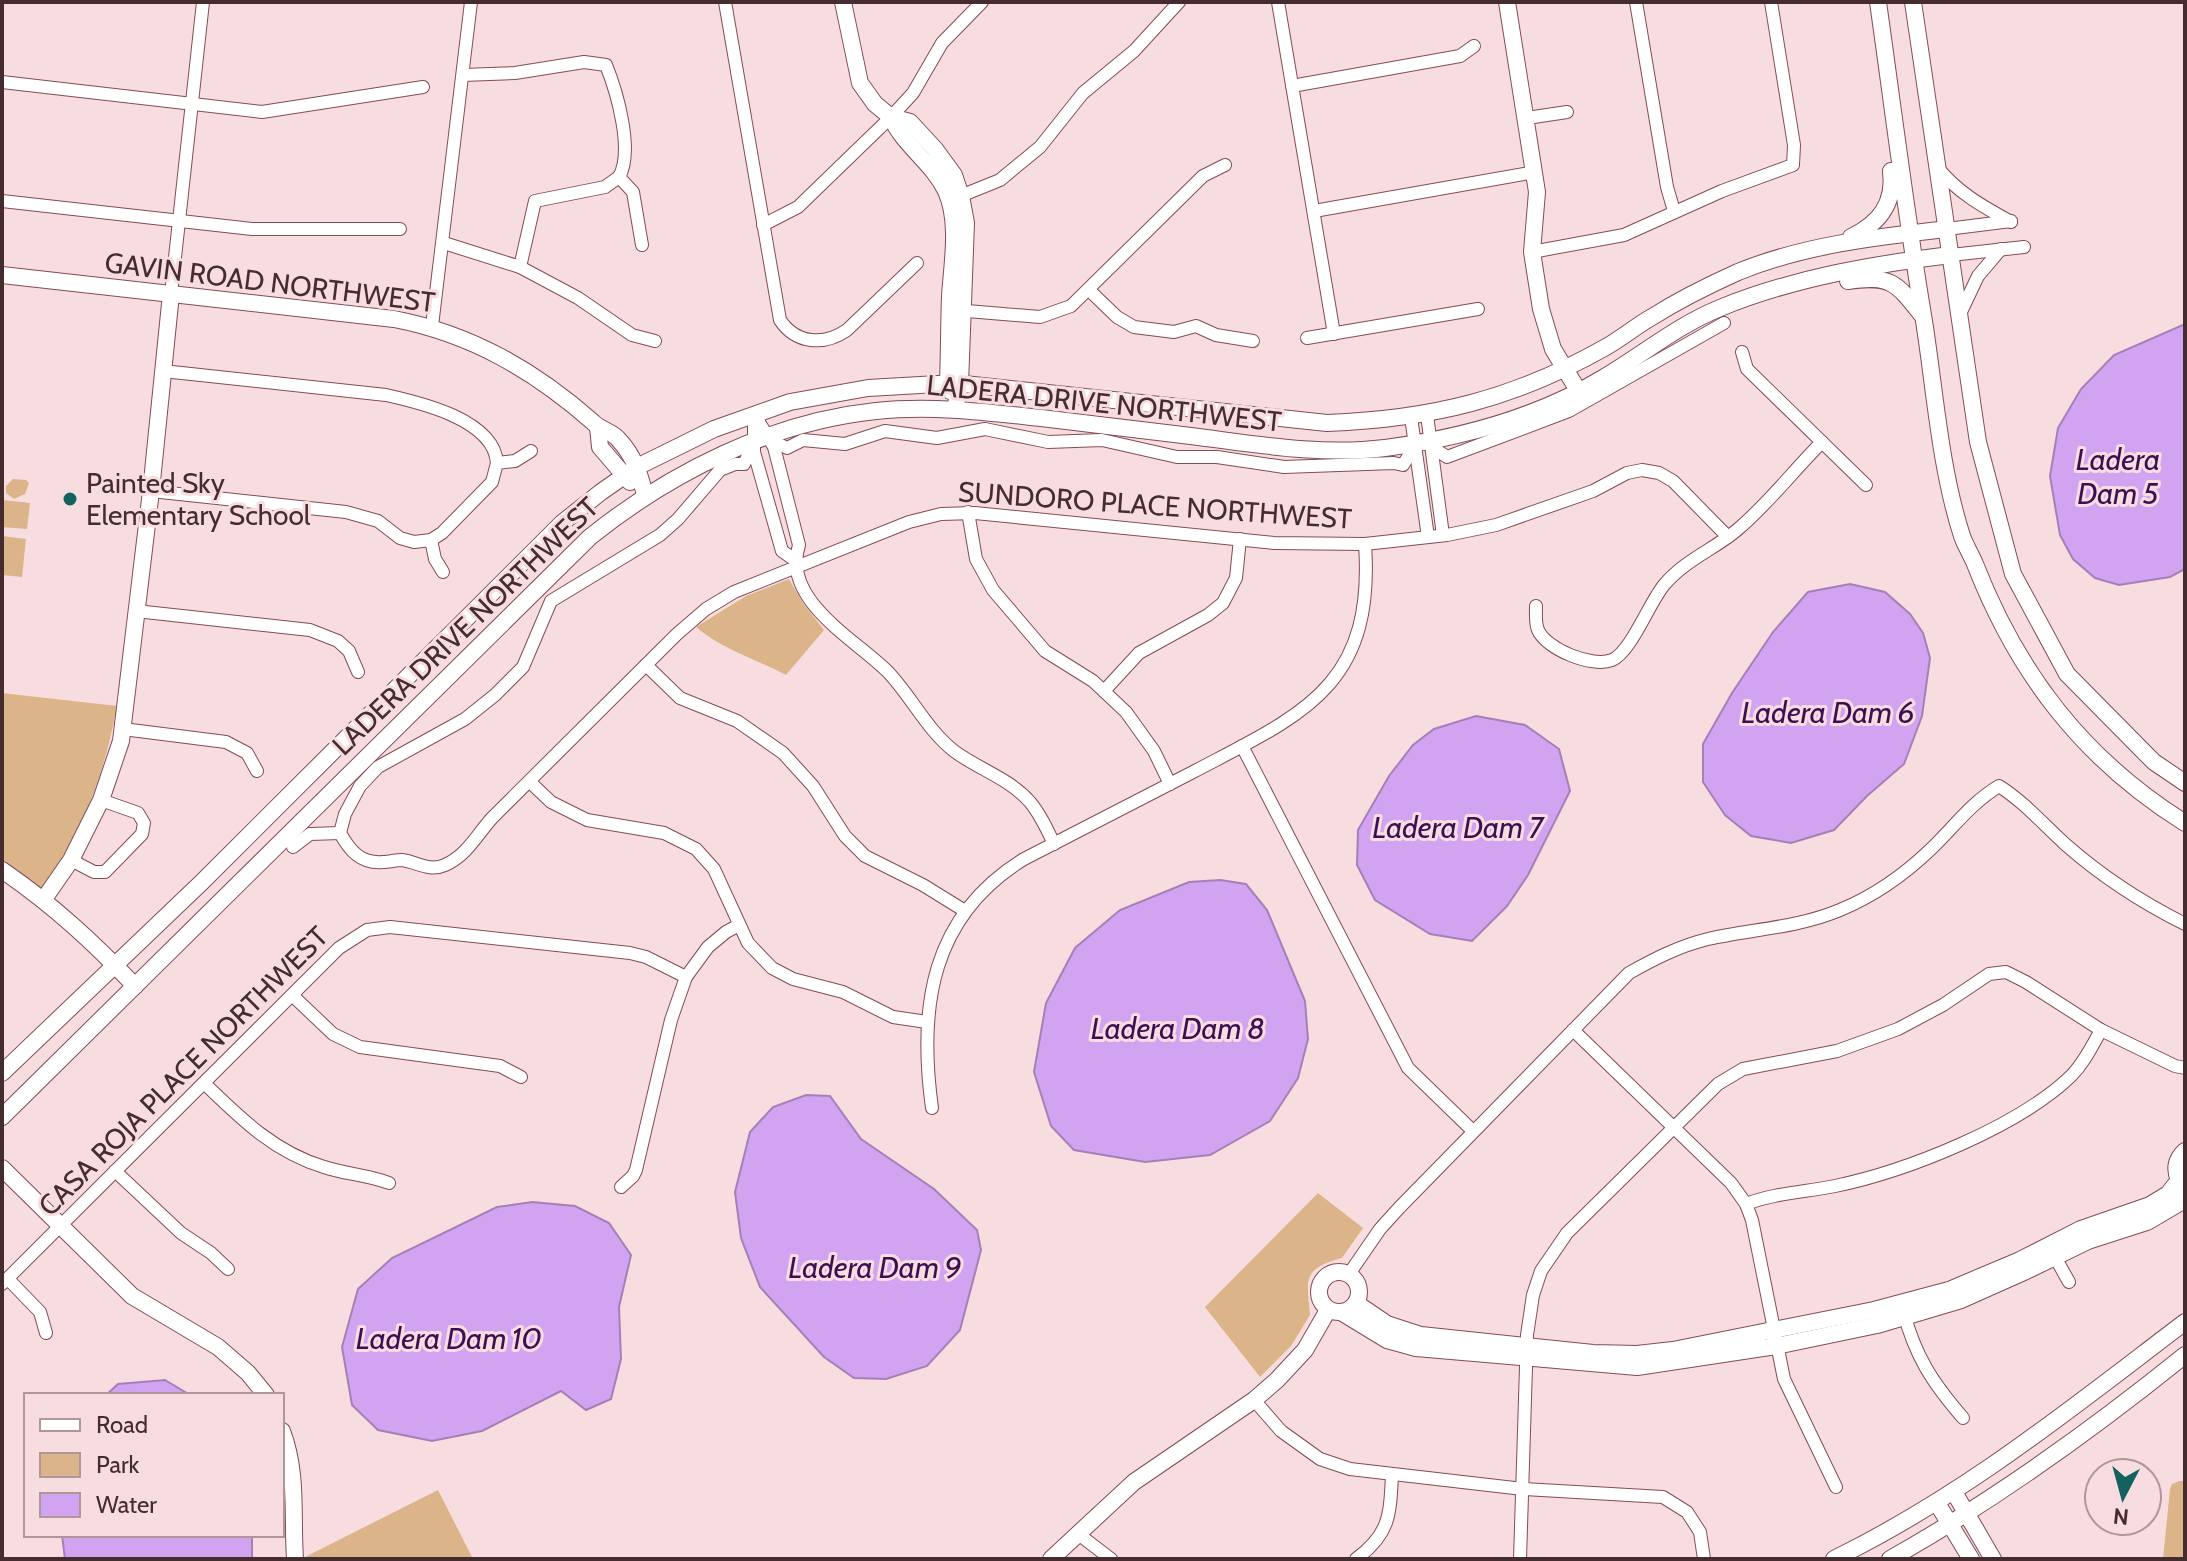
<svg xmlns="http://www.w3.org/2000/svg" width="2187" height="1561" viewBox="0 0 2187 1561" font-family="Cabin,sans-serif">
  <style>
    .green { fill: #dbb589 }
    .water { fill: #d1a3f1; stroke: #a77fb7; stroke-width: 2 }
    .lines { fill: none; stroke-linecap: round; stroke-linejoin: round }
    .street-casing { stroke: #834c54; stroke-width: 14 }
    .secondary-casing { stroke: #834c54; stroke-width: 18 }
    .street { stroke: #fff; stroke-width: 12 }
    .secondary { stroke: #fff; stroke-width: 16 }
    .poi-dot { fill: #13625f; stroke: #f8dde0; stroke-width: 3 }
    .labels { text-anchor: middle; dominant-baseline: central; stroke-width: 6; stroke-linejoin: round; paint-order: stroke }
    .street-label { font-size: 28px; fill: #442c2f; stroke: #f8dde0 }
    .poi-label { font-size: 28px; fill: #442c2f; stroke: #f8dde0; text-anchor: start }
    .water-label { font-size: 30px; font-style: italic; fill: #3b0f53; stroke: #f8dde0 }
  </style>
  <rect width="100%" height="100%" fill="#f8dde0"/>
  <g class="green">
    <polygon points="13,479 26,480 29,483 25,494 14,499 6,493 6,486"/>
    <polygon points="2,500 30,503 27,529 2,527"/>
    <polygon points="2,536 26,539 22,577 2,575"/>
    <path d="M789,579L803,603L824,630L786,675C756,659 723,650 696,627L746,596Z"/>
    <path d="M2,693L117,706C103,780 84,827 42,889L2,862Z"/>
    <path d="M1318,1193L1363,1228L1342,1258C1301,1269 1307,1280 1310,1315L1291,1346L1260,1377L1205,1307Z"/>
    <polygon points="2179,1481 2185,1481 2185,1559 2163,1559 2170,1489 2172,1484"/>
    <polygon points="438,1490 473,1559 306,1559 305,1557"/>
  </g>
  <g class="water">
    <polygon points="2185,324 2185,569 2170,577 2119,585 2095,578 2073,559 2060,535 2050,476 2058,428 2081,389 2114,355"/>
    <polygon points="1850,584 1885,592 1910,614 1923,633 1930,658 1922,716 1904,764 1867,796 1834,830 1791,843 1751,836 1725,815 1703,782 1703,744 1732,693 1773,632 1808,592"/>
    <polygon points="1476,716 1525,725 1559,749 1570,791 1528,875 1507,906 1472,941 1430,934 1375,900 1357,865 1358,830 1389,776 1413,745 1434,729"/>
    <polygon points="1220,880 1246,884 1267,910 1305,1001 1308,1039 1298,1078 1270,1121 1210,1155 1145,1162 1074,1150 1051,1126 1034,1072 1046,1003 1075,948 1120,910 1189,882"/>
    <polygon points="806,1095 830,1096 861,1139 934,1189 977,1230 981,1250 960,1330 927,1366 886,1379 854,1378 824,1357 760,1287 741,1238 735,1192 750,1132 773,1107"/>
    <polygon points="532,1202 575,1206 609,1223 631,1255 619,1307 621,1359 611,1399 586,1410 561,1391 482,1431 432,1441 378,1430 352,1405 342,1347 358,1289 392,1258 497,1207"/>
    <polygon points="165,1380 190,1395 106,1395 118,1384"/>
    <polygon points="62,1535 252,1535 252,1559 65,1559"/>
  </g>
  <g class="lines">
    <g class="street-casing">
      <g id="street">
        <path d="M725,2L780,320C796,344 824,346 847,330L917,263"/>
        <polyline points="1278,2 1334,334"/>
        <polyline points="1636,2 1667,187 1674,211"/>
        <path d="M463,75L515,73L584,62L606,65C617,92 634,151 619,177L633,192L642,245"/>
        <polyline points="2,82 262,112 423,87"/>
        <polyline points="1292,86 1460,56 1474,46"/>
        <polyline points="1527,118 1567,112"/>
        <path d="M1937,167C1958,193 1982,206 2011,222"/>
        <polyline points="953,199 1000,180 1040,147 1083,93 1134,51 1179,2"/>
        <polyline points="2,201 252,229 400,229"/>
        <polyline points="1314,211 1535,172"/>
        <polyline points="763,225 798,207 891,117 913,93 942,43 982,2"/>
        <polyline points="1947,229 2011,221"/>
        <polyline points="444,243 520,267 578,298 632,335 655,341"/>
        <polyline points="1532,252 1624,235 1722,191 1793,165 1794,145 1771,2"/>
        <polyline points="1951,255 2024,247"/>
        <polyline points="520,267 535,201 605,187 619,177"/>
        <polyline points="1089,290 1117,317 1134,327 1174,332 1196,326 1216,335 1253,341"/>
        <polyline points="171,294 203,2"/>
        <polyline points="955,310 1040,317 1071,306 1203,176 1225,165"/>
        <polyline points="1960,314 1978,276 2001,249"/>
        <polyline points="432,326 471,2"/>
        <polyline points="1307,338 1478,309"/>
        <polyline points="1742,352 1747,369 1866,485"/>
        <path d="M163,371L386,395C422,403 494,420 497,463"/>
        <path d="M754,414L774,447L799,545C781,600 855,639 888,672C911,696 927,730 954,751C978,769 1009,778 1030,802C1040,814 1047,829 1054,844"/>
        <polyline points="754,414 754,452 782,551 795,560"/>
        <polyline points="1427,415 1443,535"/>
        <polyline points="1411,417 1428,537"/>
        <polyline points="781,445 787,448 803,440 845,444 885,431 937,438 985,429 1048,442 1102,440 1177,457 1217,457 1284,467 1394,463 1403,465 1408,457"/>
        <polyline points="1438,451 1447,457 1569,411 1724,323"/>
        <path d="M748,456L744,464H735L720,470L678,519L660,535L551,601L523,667L495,695L465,719L378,767L360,786L345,814L340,833C350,851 361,864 383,862C389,862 396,860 402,860C417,862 429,872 445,865C467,855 476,836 492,818L677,634L706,609L734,592L909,522L941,514L975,513L1274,543L1365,544L1447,535L1496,525L1593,491L1627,473L1642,470L1659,473L1673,481L1728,537"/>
        <polyline points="151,491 346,512 378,521 400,538 414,542 431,540 442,533 492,482 497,463 515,461 531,451"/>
        <polyline points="968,512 976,559 993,590 1045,651 1093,681 1126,712 1154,751 1170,784"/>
        <polyline points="431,540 435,559 443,572"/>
        <path d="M1536,606C1536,613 1535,623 1538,630C1546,649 1592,668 1612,660C1631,652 1649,603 1664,585C1685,560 1713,550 1737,530C1768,504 1793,471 1822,442"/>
        <polyline points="136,611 310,630 338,641 349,651 358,672"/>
        <polyline points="646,665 680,698 737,721 783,753 813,786 845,836 865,856 923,885 965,911"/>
        <polyline points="1104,691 1139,653 1208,615 1223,603 1236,578 1240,539"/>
        <polyline points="123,729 226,742 247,753 257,771"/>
        <polyline points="1242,746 1408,1068 1473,1131"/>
        <polyline points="530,782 551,802 587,820 664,833 696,849 714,869 748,943 772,968 793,979 843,992 893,1017 927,1022"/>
        <polyline points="293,847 310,834 340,833"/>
        <polyline points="71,860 94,872 105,872 142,834 144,823 138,813 101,800"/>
        <polyline points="292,995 333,1034 360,1047 500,1066 521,1077"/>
        <polyline points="1573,1030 1731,1183 1746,1204 1752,1220 1784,1379 1836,1487"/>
        <path d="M204,1083C240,1118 274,1152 324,1167C345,1174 368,1175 389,1183"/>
        <path d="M932,1108C918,1007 931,916 1024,859C1080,830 1137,801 1193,772C1303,714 1375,687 1365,544"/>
        <polyline points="115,1171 181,1233 211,1253 228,1269"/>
        <polyline points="621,1187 633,1176 636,1170 671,1020 686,977 708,947 726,932 739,925"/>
        <path d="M1746,1204C1775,1193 1805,1192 1835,1186C1907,1171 2018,1127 2071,1076C2084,1063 2092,1046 2101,1030"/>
        <polyline points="2051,1250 2069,1282"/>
        <path d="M1349,1274L1380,1229L1399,1208L1629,973C1654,959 1679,946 1708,939C1752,929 1797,928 1840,910C1874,896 1905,874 1931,849C1954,827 1971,803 1999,786C2024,802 2043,824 2065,844C2100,875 2143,903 2185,924"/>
        <polyline points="8,1279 40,1312 46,1333"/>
        <polyline points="2,1284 339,948 367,930 390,927 630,953 646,957 686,977"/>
        <path d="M1903,1310C1915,1356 1932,1382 1963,1418"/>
        <polyline points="1254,1400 1281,1431 1320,1459 1350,1469 1523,1489 1663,1497 1687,1512 1700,1532 1704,1559"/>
        <polyline points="1077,1533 1111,1559"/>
        <path d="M1356,1559C1390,1534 1390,1515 1392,1475"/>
        <polyline points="1520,1559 1527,1335 1533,1295 1541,1271 1567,1233 1718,1084 1743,1069 1837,1051 1898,1029 1943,1005 1989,974 2006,972 2026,982 2101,1030 2175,1066 2185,1068"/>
      </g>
    </g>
    <g class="secondary-casing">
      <g id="secondary">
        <polyline points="843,2 860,83 875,104 891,117 910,122 935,149 954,175 961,196 966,223 960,384 955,409"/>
        <polyline points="1507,2 1537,192 1532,252 1541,309 1553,349 1579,392"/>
        <path d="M1878,2C1893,108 1906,215 1924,321C1935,391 1940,468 1962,536C1965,545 1971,554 1975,564C2018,674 2083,759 2185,823"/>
        <polyline points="1913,2 1978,442 2013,574 2067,674 2154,762 2185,783"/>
        <path d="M891,117C903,145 932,162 946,191C960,222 952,264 950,296C949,325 949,355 948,384L950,391"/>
        <path d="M1851,237C1880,223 1895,203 1891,171"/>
        <path d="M2,275L394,319C472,334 535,371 594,423C601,430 613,432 619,440C634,456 640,475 645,495"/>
        <path d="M1848,281C1890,275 1896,282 1921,314"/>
        <polyline points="598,427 600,447 630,482"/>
        <path d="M2,870C54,906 92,941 135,986"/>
        <polyline points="44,899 71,860 101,800 121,741 151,491 171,294"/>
        <path d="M2,1073L202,882L562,523L601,492L637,467L714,429L790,402L868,388L955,383L1327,423C1432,419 1514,399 1606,347C1622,338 1636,326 1652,317C1679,300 1709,285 1738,272C1804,245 1876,237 1947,229"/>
        <path d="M2,1117L590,537C671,472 771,422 876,411C931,405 986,412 1041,418C1091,424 1141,430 1191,436C1255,444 1320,456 1385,448C1461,438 1536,418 1603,378C1642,355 1678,325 1720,308C1793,278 1874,264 1951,255"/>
        <path d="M2185,1151C2176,1159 2174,1169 2179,1180L2185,1184"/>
        <polyline points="2,1168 132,1296 218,1347 248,1373 266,1395"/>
        <circle cx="1339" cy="1292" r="20"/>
        <polyline points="1356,1303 1387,1324 1421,1335 1593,1353 1637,1354 1673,1350 1874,1310 1949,1290 2020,1260 2081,1229 2150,1205 2168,1194 2179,1180"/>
        <polyline points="1341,1312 1387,1340 1416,1348 1637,1367 1776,1346 1877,1325 1961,1300 2024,1272 2088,1241 2147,1222 2181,1202 2185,1196"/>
        <path d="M282,1431C298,1473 292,1515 295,1559"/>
        <polyline points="1954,1492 1993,1559"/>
        <polyline points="1937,1503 1971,1559"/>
        <polyline points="1051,1559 1134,1482 1254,1400 1277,1380 1305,1350 1328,1310"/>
        <path d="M1834,1559C1966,1494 2069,1410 2185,1322"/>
        <path d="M1890,1559C1995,1500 2092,1430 2185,1355"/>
      </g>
    </g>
    <use href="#street" class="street"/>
    <use href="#secondary" class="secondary"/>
  </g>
  <circle class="poi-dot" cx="70" cy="499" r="8"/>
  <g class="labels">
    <g class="street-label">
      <text transform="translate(270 282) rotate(7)">GAVIN ROAD NORTHWEST</text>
      <text transform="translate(1104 403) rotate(6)">LADERA DRIVE NORTHWEST</text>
      <text transform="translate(1155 505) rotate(4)">SUNDORO PLACE NORTHWEST</text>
      <text transform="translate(465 626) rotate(-44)">LADERA DRIVE NORTHWEST</text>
      <text transform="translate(183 1071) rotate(-45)">CASA ROJA PLACE NORTHWEST</text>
    </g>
    <g class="poi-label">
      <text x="86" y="483">Painted Sky<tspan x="86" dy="32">Elementary School</tspan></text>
    </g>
    <g class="water-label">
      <text x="2118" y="459">Ladera<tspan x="2118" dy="34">Dam 5</tspan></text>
      <text x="1828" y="712">Ladera Dam 6</text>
      <text x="1458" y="827">Ladera Dam 7</text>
      <text x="1178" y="1028">Ladera Dam 8</text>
      <text x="875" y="1267">Ladera Dam 9</text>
      <text x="449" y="1338">Ladera Dam 10</text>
    </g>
  </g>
  <rect width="2187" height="1561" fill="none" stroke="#442c2f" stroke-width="8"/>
  <rect x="24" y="1393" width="260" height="144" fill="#f8dde0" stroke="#b09699" stroke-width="2"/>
  <rect x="40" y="1419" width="40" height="12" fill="#ffffff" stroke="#b09699" stroke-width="2"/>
  <text x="96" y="1433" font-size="24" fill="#442c2f">Road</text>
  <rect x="40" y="1453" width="40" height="24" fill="#dbb589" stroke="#b09699" stroke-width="2"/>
  <text x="96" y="1473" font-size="24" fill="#442c2f">Park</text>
  <rect x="40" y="1493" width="40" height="24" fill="#d1a3f1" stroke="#b09699" stroke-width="2"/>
  <text x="96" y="1513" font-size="24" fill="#442c2f">Water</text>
  <g transform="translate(2123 1497) rotate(186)"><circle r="38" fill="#f8dde0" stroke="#b09699" stroke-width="2"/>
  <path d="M0-6L14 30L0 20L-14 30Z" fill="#13625f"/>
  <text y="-12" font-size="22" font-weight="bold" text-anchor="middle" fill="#442c2f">N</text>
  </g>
</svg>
